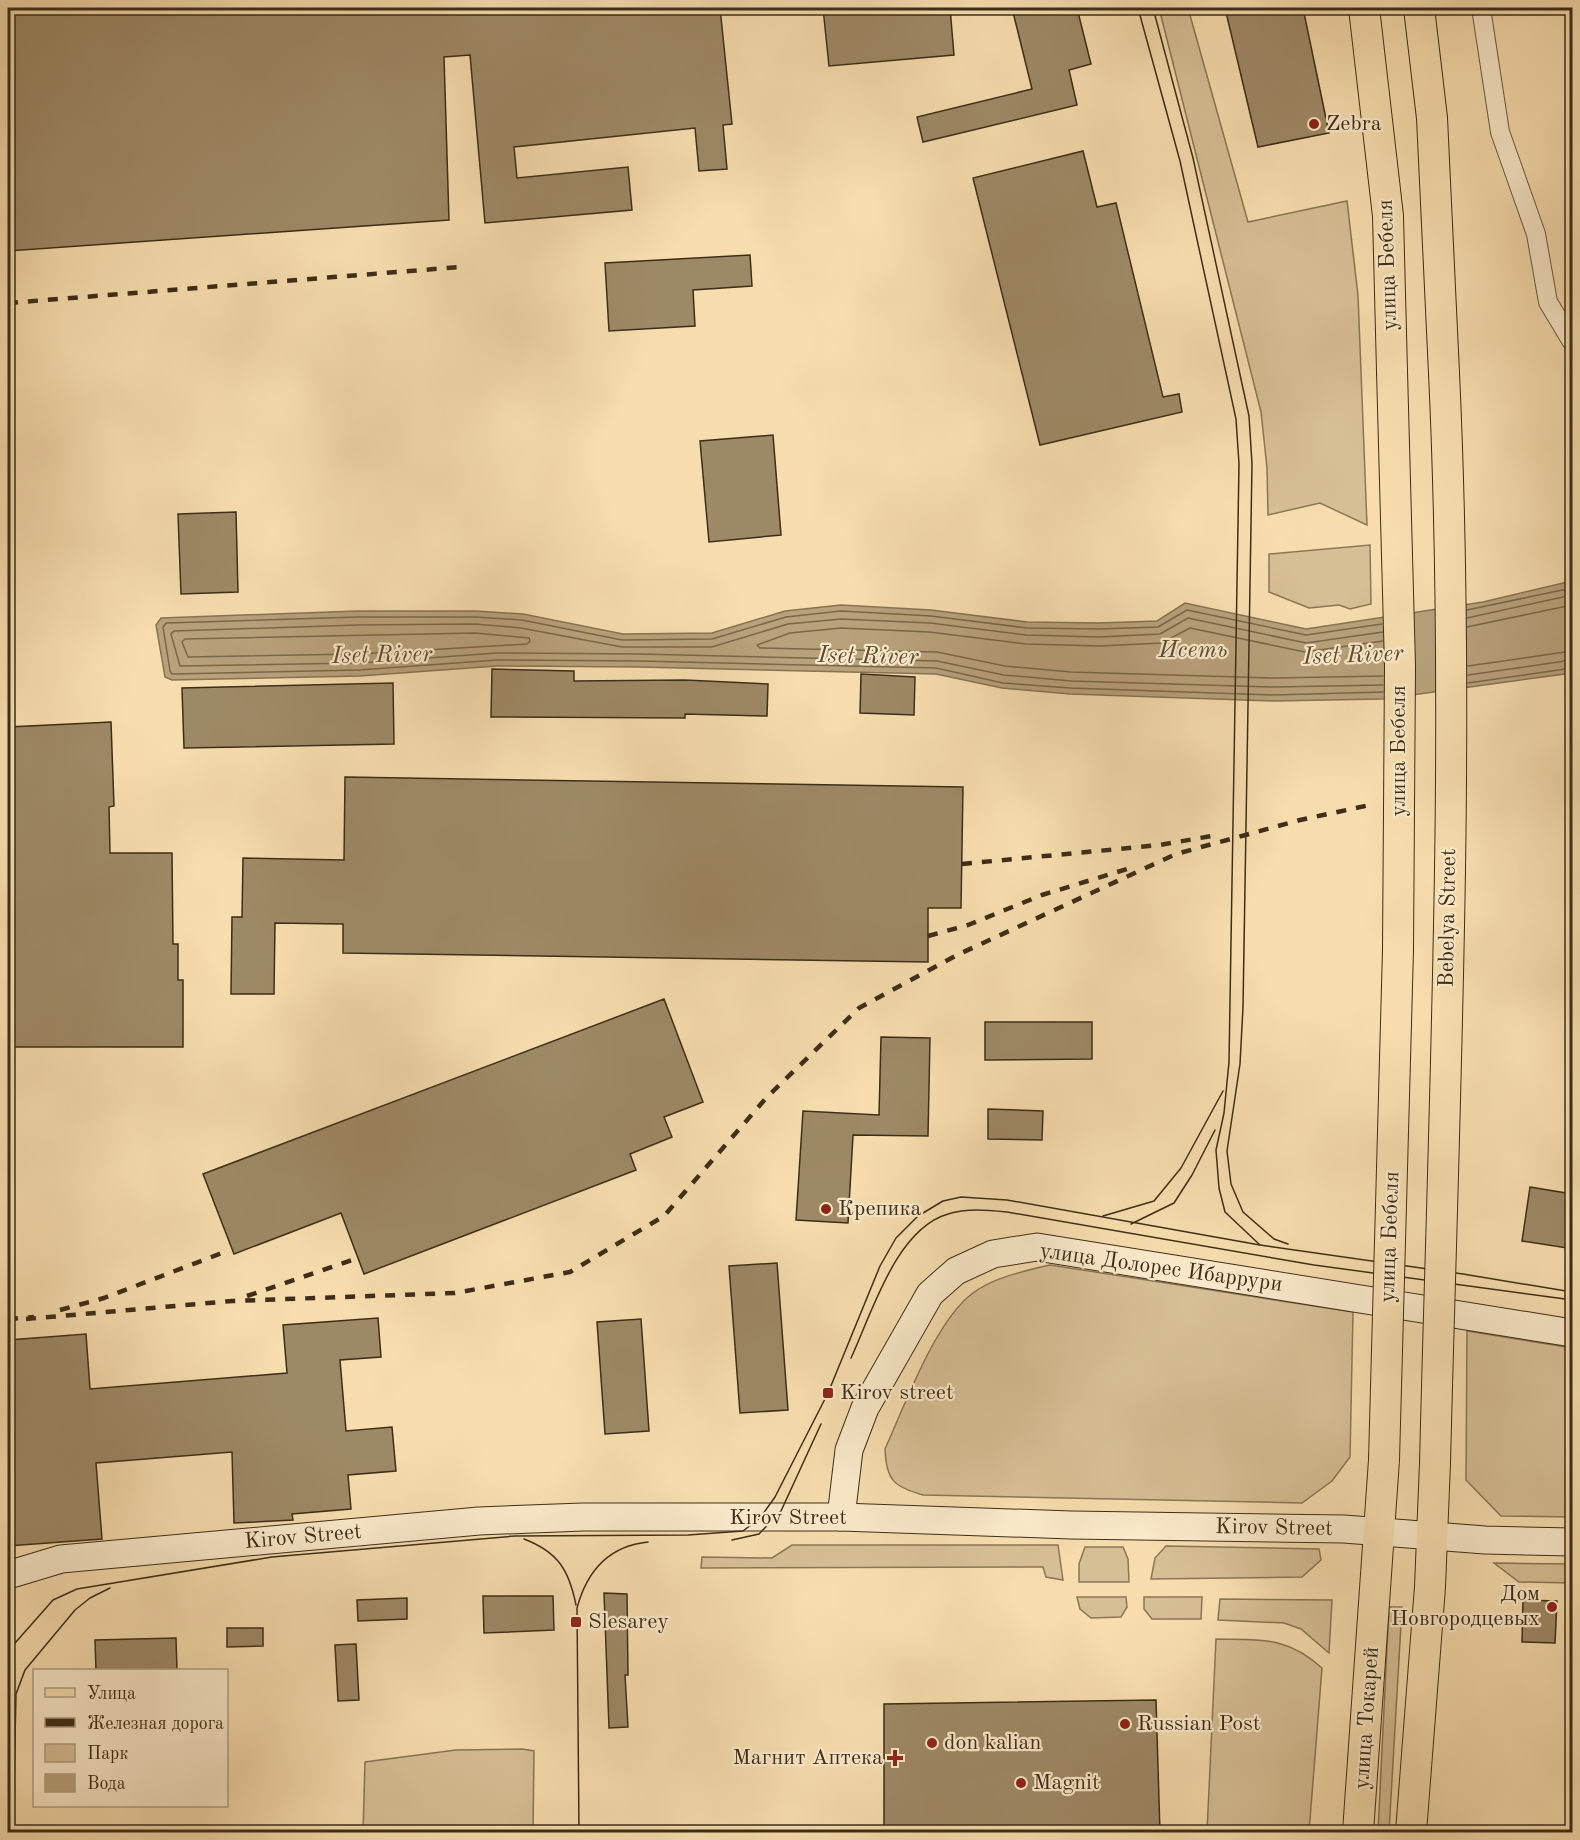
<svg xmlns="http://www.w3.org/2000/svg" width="1580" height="1840" viewBox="0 0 1580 1840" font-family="'Old Standard TT',serif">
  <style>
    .green { fill: #d7bf95; stroke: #8a7657; stroke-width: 1.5 }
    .water { fill: #b8a17b; stroke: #877354; stroke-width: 1.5 }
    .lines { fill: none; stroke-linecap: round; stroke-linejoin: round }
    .shore { stroke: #7a674a; stroke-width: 1.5 }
    .building { fill: #9e8966; stroke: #3d2d19; stroke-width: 1.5 }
    .street-casing { stroke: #6c593e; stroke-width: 20 }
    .secondary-casing { stroke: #3d2d19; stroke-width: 29 }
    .primary-casing { stroke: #3d2d19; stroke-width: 32 }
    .street { stroke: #fae9ca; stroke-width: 18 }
    .secondary { stroke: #fae9ca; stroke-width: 27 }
    .primary { stroke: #f7ddae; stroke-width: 30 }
    .tram { stroke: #3d2d19; stroke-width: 1.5 }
    .rail { stroke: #3d2d19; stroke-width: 4.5; stroke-dasharray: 10 10; stroke-linecap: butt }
    .primary-bridge-casing { stroke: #3d2d19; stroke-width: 32; stroke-linecap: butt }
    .primary-bridge { stroke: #f7ddae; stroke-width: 30 }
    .poi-dot { fill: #8f2418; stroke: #fae9ca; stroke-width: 2 }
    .labels { text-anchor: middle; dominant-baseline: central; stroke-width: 4.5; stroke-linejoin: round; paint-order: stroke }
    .poi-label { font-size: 22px; fill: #3d2d19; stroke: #fae9ca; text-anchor: start }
    .street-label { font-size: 22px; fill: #3d2d19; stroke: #fae9ca }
    .water-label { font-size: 24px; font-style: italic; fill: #5c4a32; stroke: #fae9ca }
  </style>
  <rect width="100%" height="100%" fill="#f7ddae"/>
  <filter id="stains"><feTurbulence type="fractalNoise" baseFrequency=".00333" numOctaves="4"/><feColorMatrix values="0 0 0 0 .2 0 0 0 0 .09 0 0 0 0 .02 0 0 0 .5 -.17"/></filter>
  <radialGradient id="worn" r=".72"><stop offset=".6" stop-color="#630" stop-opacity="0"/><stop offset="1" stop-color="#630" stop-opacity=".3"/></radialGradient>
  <g class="green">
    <polygon points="1159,8 1188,8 1248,222 1347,201 1358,295 1367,525 1320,503 1268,515 1267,468 1261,412"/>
    <polygon points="1370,545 1371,604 1350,609 1339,605 1309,608 1269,592 1269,554"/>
    <path d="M1050,1265L1353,1312L1350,1457L1332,1481L1302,1503L923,1495C894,1487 886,1480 885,1449C905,1405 935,1321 973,1293C994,1277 1025,1271 1050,1265Z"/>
    <polygon points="1467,1331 1572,1348 1572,1517 1501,1516 1466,1480"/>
    <polygon points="792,1545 1058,1545 1063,1580 1046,1577 1043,1567 701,1568 702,1557 772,1558"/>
    <polygon points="1166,1546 1319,1549 1321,1560 1302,1577 1151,1579 1155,1558"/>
    <polygon points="1085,1547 1123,1547 1128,1559 1129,1582 1079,1582 1079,1564"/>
    <polygon points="1494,1563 1572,1564 1572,1583 1519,1582"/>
    <polygon points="1077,1597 1126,1597 1127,1607 1121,1617 1091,1618 1080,1609"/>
    <polygon points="1144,1597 1202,1597 1201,1619 1152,1619 1144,1609"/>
    <polygon points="1220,1599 1332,1600 1329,1653 1301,1629 1284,1623 1218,1620"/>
    <polygon points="1389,1607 1402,1607 1389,1832 1378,1832"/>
    <path d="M1216,1639C1261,1640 1287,1636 1322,1668L1309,1832H1207Z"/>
    <polygon points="522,1749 534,1751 533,1832 363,1832 365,1762 456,1750"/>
  </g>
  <polygon class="water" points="1572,581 1572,673 1383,699 1274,701 1070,694 1002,688 936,674 639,667 497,666 360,676 172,680 165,677 156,625 161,618 358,611 476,611 523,614 623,634 712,633 785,611 841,605 931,610 1027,622 1099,623 1157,621 1185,603 1306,629 1483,602"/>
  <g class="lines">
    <g class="shore">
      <polyline points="1467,610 1572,588"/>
      <polyline points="1467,618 1572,595"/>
      <polyline points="1382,624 1306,635 1187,610 1158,627 1099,629 1027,628 931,616 841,611 786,617 712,639 622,640 522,620 475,617 358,617 166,623 163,627 170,671 172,674 359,670 497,660 639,661 936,668 1003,683 1070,688 1274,695 1383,692"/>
      <polyline points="1467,627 1572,605"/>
      <polyline points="1383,632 1306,643 1188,618 1160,634 1099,637 1026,635 930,623 841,619 788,624 712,647 622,647 521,628 475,624 358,625 174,631 171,634 180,666 359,663 497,653 640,654 937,661 1004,675 1071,681 1274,687 1383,685"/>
      <polygon points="475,633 529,638 530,641 527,644 359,654 188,657 182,642 185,639"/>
      <polyline points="1383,641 1305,652 1190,628 1162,643 1100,646 1026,644 929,632 841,628 790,633 757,645 760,648 937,652 1005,666 1071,672 1274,678 1383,676"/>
      <polyline points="1468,666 1572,651"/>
      <polyline points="1468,675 1572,660"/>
      <polyline points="1468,683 1572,668"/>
    </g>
  </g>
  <g class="building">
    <polygon points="8,8 720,8 732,124 723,125 727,169 699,171 695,128 514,147 517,178 628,167 632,210 485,223 470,55 444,57 449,220 8,251"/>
    <polygon points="823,8 950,8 954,55 829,66"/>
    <polygon points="1012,8 1077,8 1091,64 1069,70 1077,105 923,142 917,117 1032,89"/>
    <polygon points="1225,8 1303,8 1329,133 1258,147"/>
    <polygon points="1083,151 1097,207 1116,203 1163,397 1179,394 1182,412 1040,445 973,178"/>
    <polygon points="750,255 752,286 693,290 695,326 609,331 605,263"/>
    <polygon points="773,435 781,535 709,542 700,441"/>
    <polygon points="236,512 238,592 181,594 178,514"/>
    <polygon points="492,669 574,671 574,681 685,680 768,684 767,716 685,714 685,718 491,717"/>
    <polygon points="861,674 915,677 914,715 860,713"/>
    <polygon points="393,683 394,744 184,748 182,688"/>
    <polygon points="111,722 114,806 109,807 110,853 172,853 173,944 178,944 178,980 183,980 183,1047 8,1047 8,727"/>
    <polygon points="345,777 963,787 961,908 928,908 928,962 343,953 343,924 275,923 274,994 231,994 232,917 242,917 243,858 344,860"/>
    <polygon points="664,999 703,1102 664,1117 672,1137 630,1154 636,1170 364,1274 341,1213 234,1254 203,1174"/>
    <polygon points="985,1022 1092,1022 1092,1059 985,1060"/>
    <polygon points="881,1037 930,1038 928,1136 853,1135 848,1223 796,1220 803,1111 879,1115"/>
    <polygon points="988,1109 1043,1111 1042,1140 988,1139"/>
    <polygon points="1530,1187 1572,1194 1567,1248 1522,1241"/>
    <polygon points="777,1263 788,1410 740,1413 729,1266"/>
    <polygon points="378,1318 381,1357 340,1360 346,1431 392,1427 396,1471 348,1475 351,1509 292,1514 293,1520 234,1523 232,1452 96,1463 102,1539 8,1546 8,1510 12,1509 8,1455 8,1340 86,1334 90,1389 287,1373 283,1325"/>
    <polygon points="641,1319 649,1431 605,1434 597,1322"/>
    <polygon points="604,1593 627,1594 628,1675 625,1675 628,1727 609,1728"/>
    <polygon points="483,1596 553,1596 554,1630 484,1633"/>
    <polygon points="407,1598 407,1619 358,1621 357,1600"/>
    <polygon points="1523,1600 1557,1601 1555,1643 1522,1642"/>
    <polygon points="227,1628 263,1628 263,1646 227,1647"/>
    <polygon points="176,1638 177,1671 96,1671 95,1640"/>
    <polygon points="356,1644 359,1700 338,1701 335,1645"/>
    <polygon points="1156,1700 1160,1833 884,1833 884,1704"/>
  </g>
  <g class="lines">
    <g class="street-casing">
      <polyline id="street" points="1481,8 1500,132 1536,234 1548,302 1572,342"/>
    </g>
    <g class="secondary-casing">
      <g id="secondary">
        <polyline points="841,1517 849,1450 865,1408 930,1294 956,1271 993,1254 1037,1247 1572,1333"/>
        <polyline points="8,1575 61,1559 479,1521 583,1517 841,1517 1071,1525 1344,1529 1485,1540 1572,1542"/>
      </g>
    </g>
    <g class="primary-casing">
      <g id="primary">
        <polyline points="1364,8 1388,216 1392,371"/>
        <polyline points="1419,8 1432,118 1444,373"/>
        <polyline points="1358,1832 1384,1460"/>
        <polyline points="1411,1832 1430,1587 1435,1463"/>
      </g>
    </g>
    <use href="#street" class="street"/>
    <use href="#secondary" class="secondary"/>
    <use href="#primary" class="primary"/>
    <g class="tram">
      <polyline points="1138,8 1180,161 1236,419 1239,464 1229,1062 1224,1113 1216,1150 1219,1188 1225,1212 1260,1245"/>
      <polyline points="1153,8 1193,158 1249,416 1252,464 1243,1007 1240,1064 1227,1151 1231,1184 1243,1212 1274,1239 1288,1244"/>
      <polyline points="1103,1216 1154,1201 1181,1168 1223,1091"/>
      <polyline points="1131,1224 1174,1203 1192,1175 1215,1130"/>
      <path d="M851,1358C872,1313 896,1229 948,1214C967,1208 987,1210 1007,1212L1314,1265L1565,1299"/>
      <path d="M524,1539C558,1552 569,1570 576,1605"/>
      <polyline points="732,1540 759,1534 781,1511 821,1424"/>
      <polyline points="8,1651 53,1600 77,1589 272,1557 515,1536 688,1535 743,1531 760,1518 775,1497 828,1393 880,1266 896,1238 918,1216 943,1201 961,1197 1007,1200 1260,1245 1463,1274 1572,1292"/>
      <polyline points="13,1832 16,1694 25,1670 75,1610 90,1598 110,1588"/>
      <path d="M579,1832L577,1608C587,1571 608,1546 648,1542"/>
    </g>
    <g class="rail">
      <polyline points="8,303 460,267"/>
      <polyline points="962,864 1160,845 1217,835"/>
      <polyline points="928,936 968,925 1042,895 1127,869"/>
      <polyline points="247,1296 358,1258"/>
      <polyline points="60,1310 104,1298 222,1253"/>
      <polyline points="8,1319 34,1317"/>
      <polyline points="26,1319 232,1301 455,1293 570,1272 664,1216 767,1097 859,1008 957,955 1176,854 1300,820 1370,805"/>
    </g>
    <g class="primary-bridge-casing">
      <g id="primary-bridge">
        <polyline points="1384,1460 1398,950 1400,666 1392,371"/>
        <path d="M1435,1463C1444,1100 1461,736 1444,373"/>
      </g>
    </g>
    <use href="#primary-bridge" class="primary-bridge"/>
  </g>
  <g class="poi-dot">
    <circle cx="1314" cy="124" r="6"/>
    <circle cx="826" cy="1209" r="6"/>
    <rect x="822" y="1387" width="12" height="12" rx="3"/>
    <circle cx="1552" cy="1607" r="6"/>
    <rect x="570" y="1616" width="12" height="12" rx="3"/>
    <circle cx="1125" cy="1724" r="6"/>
    <circle cx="932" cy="1743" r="6"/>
    <path d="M892 1749h6v6h6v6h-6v6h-6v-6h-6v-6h6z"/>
    <circle cx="1021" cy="1783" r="6"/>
  </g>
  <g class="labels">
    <g class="poi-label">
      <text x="1326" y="124">Zebra</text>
      <text x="838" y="1209">Крепика</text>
      <text x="840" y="1393">Kirov street</text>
      <text x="1540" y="1594" text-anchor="end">Дом<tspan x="1540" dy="25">Новгородцевых</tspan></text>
      <text x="588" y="1622">Slesarey</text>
      <text x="1137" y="1724">Russian Post</text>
      <text x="944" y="1743">don kalian</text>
      <text x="883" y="1758" text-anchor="end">Магнит Аптека</text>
      <text x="1033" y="1783">Magnit</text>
    </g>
    <g class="street-label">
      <text transform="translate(1388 265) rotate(-92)">улица Бебеля</text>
      <text transform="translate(1399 751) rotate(-90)">улица Бебеля</text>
      <text transform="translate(1448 918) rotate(-89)">Bebelya Street</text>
      <text transform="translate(1390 1237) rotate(-88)">улица Бебеля</text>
      <text transform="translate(1161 1268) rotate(8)">улица Долорес Ибаррури</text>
      <text x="788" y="1518">Kirov Street</text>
      <text transform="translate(1274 1528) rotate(1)">Kirov Street</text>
      <text transform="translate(303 1537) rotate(-5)">Kirov Street</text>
      <text transform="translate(1367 1718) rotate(-86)">улица Токарей</text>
    </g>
    <g class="water-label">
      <text x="1193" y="651">Исеть</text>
      <text transform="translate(382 656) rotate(-1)">Iset River</text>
      <text transform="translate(1353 656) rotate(-2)">Iset River</text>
      <text transform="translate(868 657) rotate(1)">Iset River</text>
    </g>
  </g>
  <rect width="1580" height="1840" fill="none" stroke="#f7ddae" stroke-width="30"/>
  <rect x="9" y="9" width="1562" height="1822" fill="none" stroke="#3d2d19" stroke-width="3"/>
  <rect x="15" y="15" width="1550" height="1810" fill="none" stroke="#3d2d19" stroke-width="1.5"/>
  <rect x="33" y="1669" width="195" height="138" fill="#fae9ca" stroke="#ae9e83" stroke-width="1.5"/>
  <rect x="45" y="1688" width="30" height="9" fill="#f7ddae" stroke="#ae9e83" stroke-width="1.5"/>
  <text x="87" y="1699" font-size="18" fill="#3d2d19">Улица</text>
  <rect x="45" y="1718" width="30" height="9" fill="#3d2d19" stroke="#ae9e83" stroke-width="1.5"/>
  <text x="87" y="1729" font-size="18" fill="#3d2d19">Железная дорога</text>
  <rect x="45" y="1744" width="30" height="18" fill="#d7bf95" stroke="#ae9e83" stroke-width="1.5"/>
  <text x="87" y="1759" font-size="18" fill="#3d2d19">Парк</text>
  <rect x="45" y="1774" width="30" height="18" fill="#b8a17b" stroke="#ae9e83" stroke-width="1.5"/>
  <text x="87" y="1789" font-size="18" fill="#3d2d19">Вода</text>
  <rect width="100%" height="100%" filter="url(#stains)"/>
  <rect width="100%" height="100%" fill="url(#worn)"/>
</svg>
